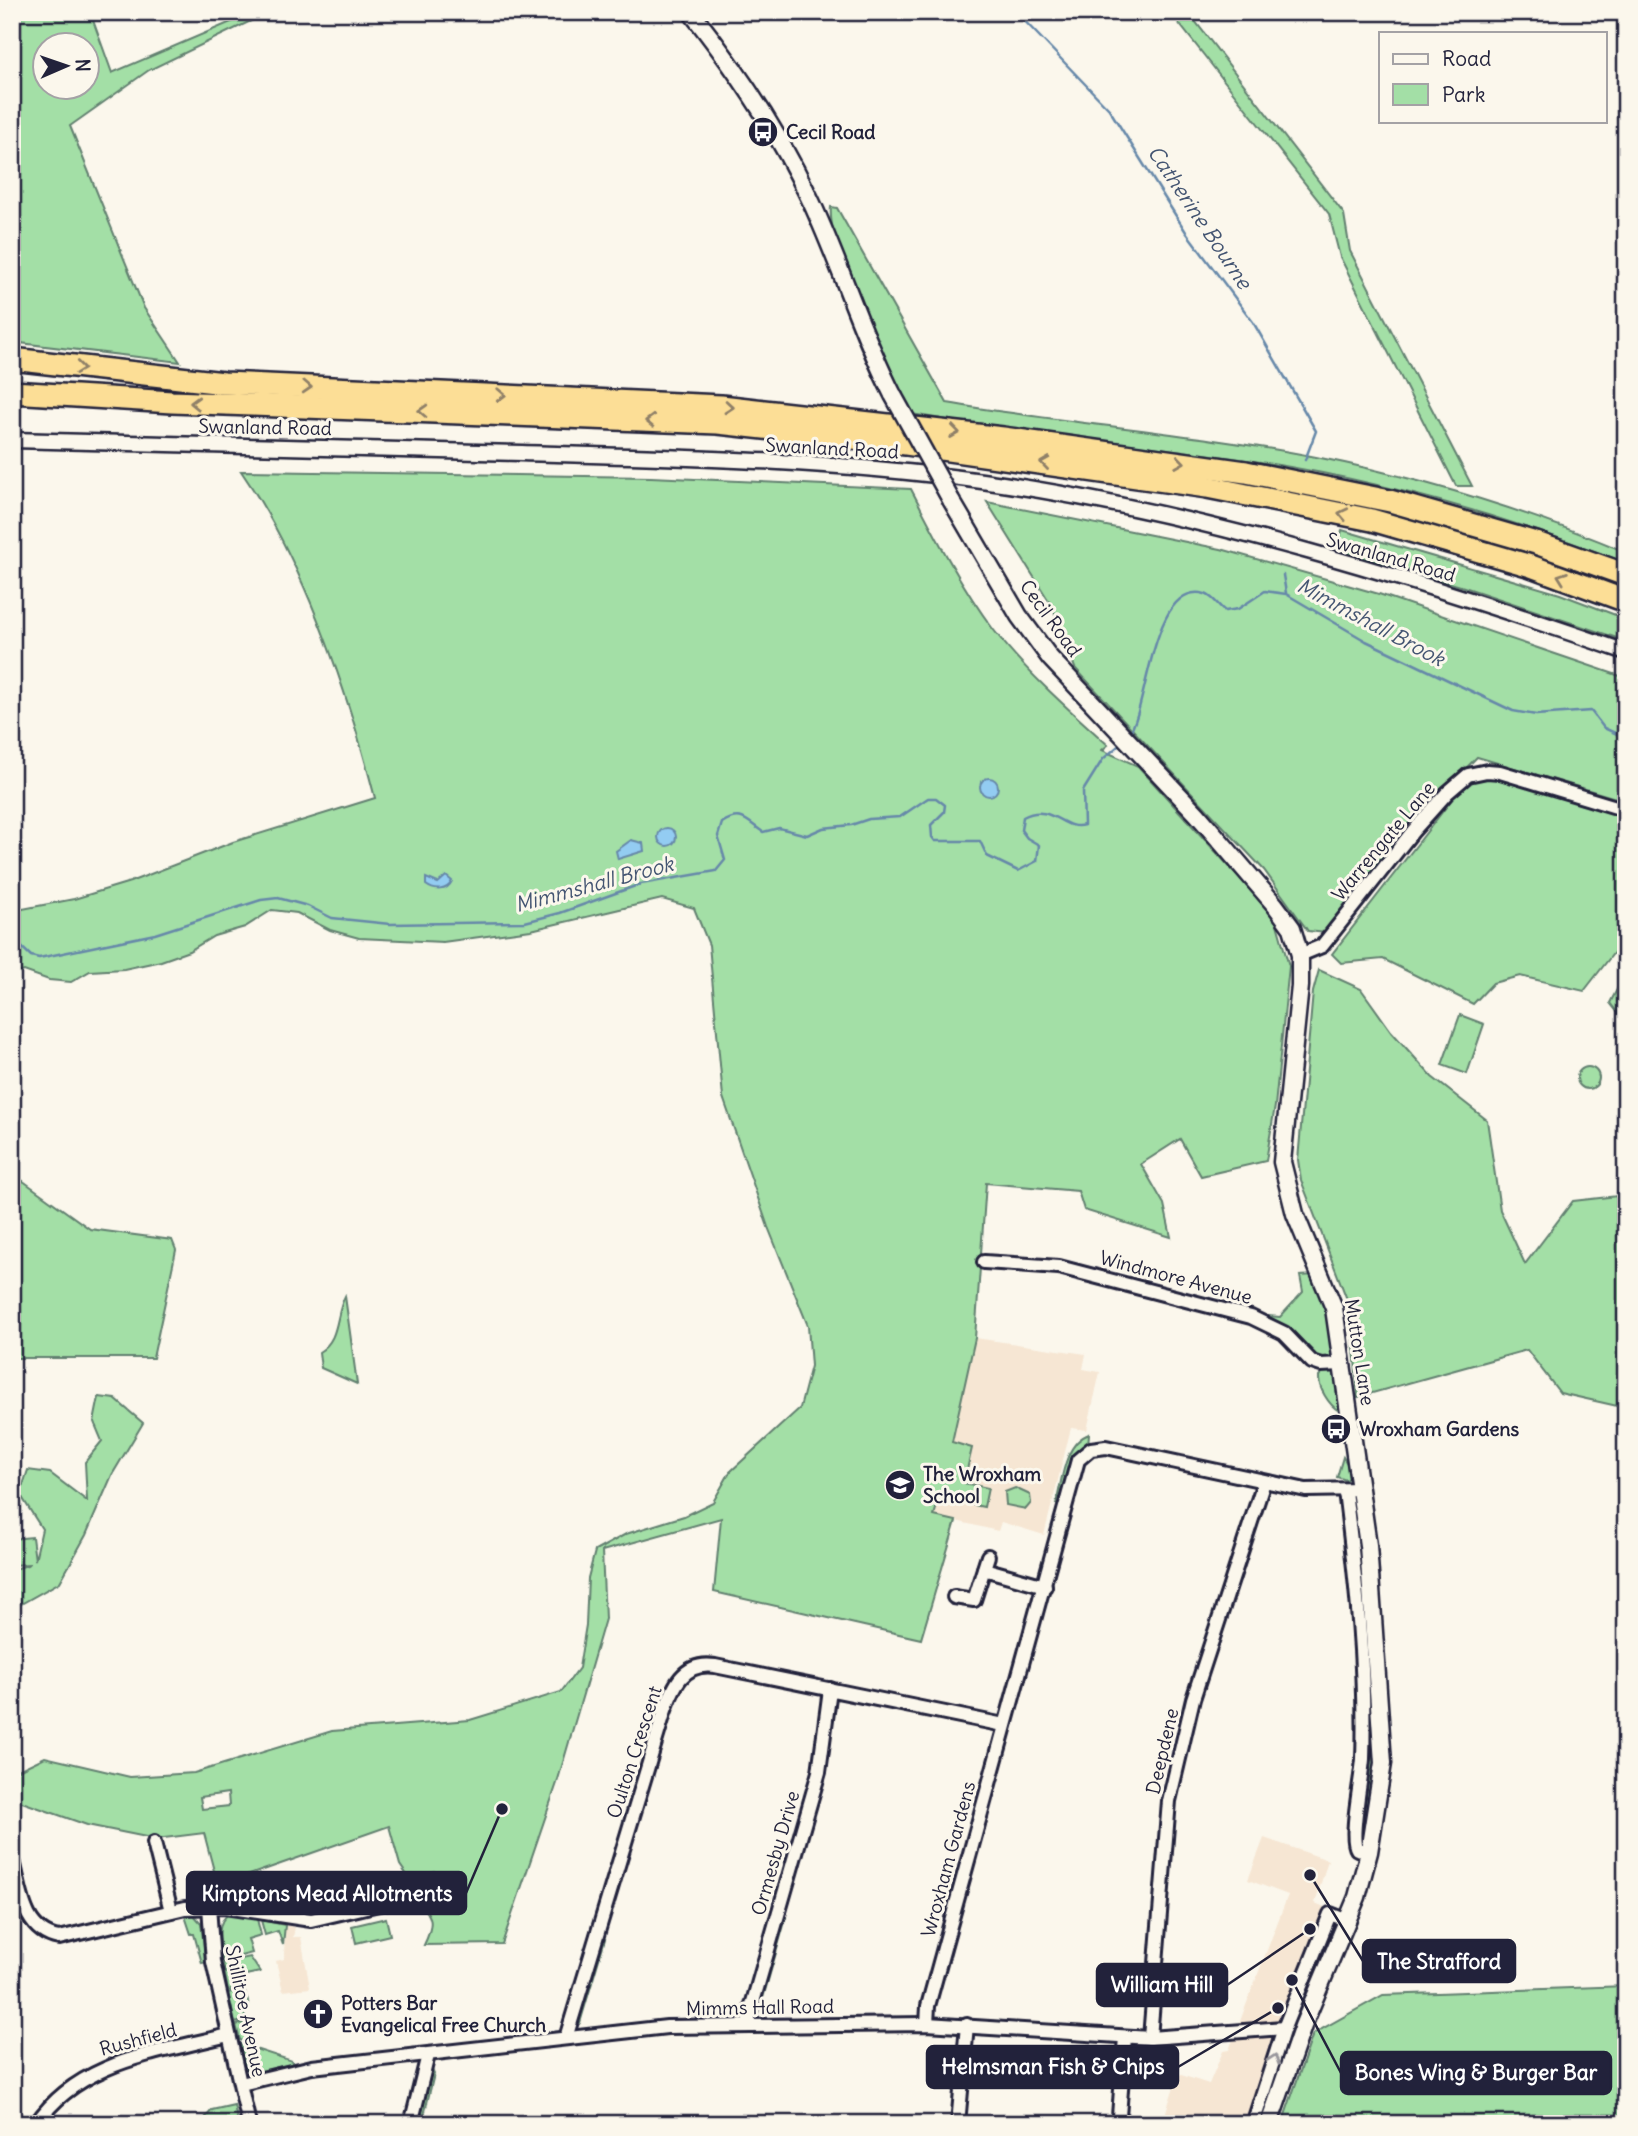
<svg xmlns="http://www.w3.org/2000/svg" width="1638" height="2136" viewBox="0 0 1638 2136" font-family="Delius,sans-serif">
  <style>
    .built { fill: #f6e6d3 }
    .green { fill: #a3dfa6; stroke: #628070; stroke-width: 2; fill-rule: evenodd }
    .water { fill: #93ccf2; stroke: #6688a9; stroke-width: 2 }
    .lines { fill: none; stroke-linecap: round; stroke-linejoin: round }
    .stream { stroke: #6688a9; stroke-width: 2.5 }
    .minor-casing { stroke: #22223b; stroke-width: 18 }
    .tertiary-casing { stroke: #22223b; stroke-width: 19 }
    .secondary-casing { stroke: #22223b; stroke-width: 21 }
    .motorway-casing { stroke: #22223b; stroke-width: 26 }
    .minor { stroke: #fbf7ec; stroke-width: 12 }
    .tertiary { stroke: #fbf7ec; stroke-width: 14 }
    .secondary { stroke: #fbf7ec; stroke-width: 16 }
    .motorway { stroke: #fcde96; stroke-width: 21 }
    .secondary-bridge-casing { stroke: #22223b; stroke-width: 21; stroke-linecap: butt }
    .secondary-bridge { stroke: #fbf7ec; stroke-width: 16 }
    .oneway { stroke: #8f8068 }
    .oneway2 { stroke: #99979c }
    .labels { text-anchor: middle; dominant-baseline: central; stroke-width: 6; stroke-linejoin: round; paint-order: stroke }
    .poi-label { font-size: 19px; font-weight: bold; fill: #22223b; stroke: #fbf7ec; text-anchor: start }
    .street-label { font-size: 19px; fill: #22223b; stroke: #fbf7ec }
    .water-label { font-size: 21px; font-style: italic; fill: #445572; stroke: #fbf7ec }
    .leader { fill: none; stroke: #22223b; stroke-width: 2.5 }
    .callout-dot { fill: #22223b; stroke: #fbf7ec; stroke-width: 2.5 }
    .callout { fill: #22223b; stroke: #22223b; stroke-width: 2.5 }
    .callout-label { font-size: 21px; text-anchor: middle; font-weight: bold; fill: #fff }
  </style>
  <rect width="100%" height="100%" fill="#fbf7ec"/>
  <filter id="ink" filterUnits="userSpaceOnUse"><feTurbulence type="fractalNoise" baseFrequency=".0143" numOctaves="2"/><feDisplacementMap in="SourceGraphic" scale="14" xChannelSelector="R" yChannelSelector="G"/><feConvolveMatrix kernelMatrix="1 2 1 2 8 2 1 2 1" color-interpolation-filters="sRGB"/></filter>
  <g filter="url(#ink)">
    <g class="built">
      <polygon points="975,1338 1086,1354 1083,1369 1100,1372 1087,1430 1071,1428 1044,1535 1001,1522 998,1531 956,1521 921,1639 714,1592 912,1339"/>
      <polygon points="1264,1838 1328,1860 1315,1903 1327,1908 1272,2044 1245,2124 1162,2124 1178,2074 1209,2084 1223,2051 1229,2050 1288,1895 1248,1880"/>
      <polygon points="285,1925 295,1927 293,1937 301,1937 310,1988 283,1991 276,1961 284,1959"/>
    </g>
    <g class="green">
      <path d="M12,12H90L112,73L238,19L253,20L149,70L70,126L144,308L180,362L12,342ZM46,46H88V88H46Z"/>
      <polygon points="1170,12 1188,12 1344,214 1350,251 1472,486 1456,486 1340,257 1329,214"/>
      <path d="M831,207L837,208L947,403C1069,424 1194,433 1316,457C1420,478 1528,511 1626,552V563C1505,516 1376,479 1247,460C1135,443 1022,433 911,414C891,375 826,246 831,207Z"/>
      <path d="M241,471L651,477L911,489C936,537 961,586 993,629C1026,672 1068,709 1108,745L1102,750L1138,766L1275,917L1289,966L1275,1106L1266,1161L1201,1176L1180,1139L1141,1164L1164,1204L1171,1237L1084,1210L1078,1191L986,1183L975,1338L952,1442L972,1448L964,1483L988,1488L984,1507L939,1498L934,1516L956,1521L921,1639L714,1592L721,1518L602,1551L605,1619L557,1783L502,1944L424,1945C434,1924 434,1917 417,1899L418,1891L429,1887L433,1872L414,1885L400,1865L389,1826L218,1886L204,1833L156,1839L87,1825L22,1802L12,1803V1773L45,1757L130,1777L194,1773L332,1731L470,1720L561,1692L579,1668L586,1625L588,1578L595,1551L626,1534L684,1516L713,1502L730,1472L800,1408L811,1366L808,1326L768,1227L723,1097L709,945L694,908L662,899L531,930L443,942L359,938L330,930L297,913L272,910L245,927L214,936L189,951L161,961L124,969L90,971L71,982L49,980L24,971L12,975V911L74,899L130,882L233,842L375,798C347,690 304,563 241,471ZM228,1793L229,1806L202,1809L200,1797Z"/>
      <polygon points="987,502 1221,549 1379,594 1626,678 1626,801 1477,757 1398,838 1326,933 1308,931 1264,870 1075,668 1052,606"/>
      <polygon points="1342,530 1560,594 1626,619 1626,641 1464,587 1337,550"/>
      <polygon points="1481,776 1501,777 1626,814 1626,937 1584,991 1520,976 1493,983 1473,1004 1383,959 1341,963 1332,954 1464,784"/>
      <polygon points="1319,970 1361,989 1391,1031 1432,1077 1487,1120 1500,1210 1525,1264 1573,1201 1626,1195 1626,1408 1560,1393 1527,1350 1358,1397 1351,1310 1301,1180 1298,1160 1313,992"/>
      <polygon points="1626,972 1626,1023 1610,1003"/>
      <polygon points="1460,1015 1484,1024 1467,1074 1442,1065"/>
      <circle cx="1588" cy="1078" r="11"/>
      <polygon points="12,1173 90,1229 172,1240 176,1250 153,1358 12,1358"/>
      <polygon points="1315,1275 1326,1300 1334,1354 1324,1360 1316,1358 1269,1320 1269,1316 1280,1317 1303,1292 1300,1276"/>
      <path d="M345,1296L357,1384L321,1368L319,1352C340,1340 335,1315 345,1296Z"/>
      <path d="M1325,1370L1336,1373L1342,1410L1339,1411C1329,1405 1318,1388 1319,1376Z"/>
      <polygon points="99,1397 115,1399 143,1423 112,1475 86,1535 60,1582 12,1609 12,1570 30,1564 12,1565 12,1539 32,1537 35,1560 42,1529 20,1494 28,1470 50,1473 87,1501 85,1462 102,1441 94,1422"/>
      <path d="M1089,1434L1088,1445L1071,1462L1061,1505L1056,1504C1062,1481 1064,1443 1089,1434Z"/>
      <polygon points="1343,1457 1351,1470 1351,1477 1346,1480 1337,1477"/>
      <polygon points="1015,1488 1030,1495 1031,1503 1026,1509 1006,1505 1005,1492"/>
      <polygon points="1355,1547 1363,1547 1378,1751 1361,1844 1358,1837 1366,1779"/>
      <polygon points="193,1914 201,1923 206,1962 202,1963 194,1934 191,1934 185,1916"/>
      <path d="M229,1914L257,1919L261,1935L248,1939L252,1953L222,1961C221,1945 214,1923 229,1914Z"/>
      <polygon points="386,1918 390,1935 356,1943 352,1926"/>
      <polygon points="782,1918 786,1918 759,2012 755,2015"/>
      <polygon points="261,1920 285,1925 283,1945 278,1931 265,1935"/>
      <polygon points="602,1938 605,1939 580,2023 576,2026"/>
      <polygon points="250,1957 260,1972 241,1976 244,1987 228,1991 223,1963"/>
      <polygon points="1626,1986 1626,2124 1282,2124 1313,2034 1383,1995"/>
      <polygon points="244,1989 249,2005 243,2007 246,2020 235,2023 228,1993"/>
      <polygon points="246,2022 253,2045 240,2040 236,2025"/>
      <polygon points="240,2044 292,2061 292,2064 254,2073 246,2069"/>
      <polygon points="432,2070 434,2074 422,2124 417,2124"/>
      <polygon points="234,2105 238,2124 200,2124 212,2110"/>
    </g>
    <g class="water">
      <circle cx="989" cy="787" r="9"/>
      <circle cx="667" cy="837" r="9"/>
      <polygon points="631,840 643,843 644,851 618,859 616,851"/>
      <path d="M446,876L452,881C447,892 434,891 426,885V878L438,883Z"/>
    </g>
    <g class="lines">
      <g class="stream">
        <polyline points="1016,12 1109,109 1186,232 1253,322 1316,431 1305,460"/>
        <polyline points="1283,575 1286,593"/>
        <path d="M1129,734C1148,708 1152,579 1205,594C1214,597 1218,606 1225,611L1238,609L1265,591L1286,594L1366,641L1513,711L1536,715L1591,711L1604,728L1626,738"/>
        <path d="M12,938L31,956L39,958L155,934L261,900L278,898L308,906L332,918L390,924L525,922L560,913L641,884L716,871L725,860L718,836L722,823C742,810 747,822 763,832L779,828L807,835L823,828L851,825L869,819L900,817L928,798H936L945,805L944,812L931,825L932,837L935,841H980L987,856L1018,871L1037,861L1039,845L1027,838L1021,830L1023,817C1052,802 1063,832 1084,825L1083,791L1103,759L1123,742"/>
      </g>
      <g class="minor-casing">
        <g id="minor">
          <polyline points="1300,955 1322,946 1413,831 1447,793 1468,775 1487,771 1500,772 1626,810"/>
          <polyline points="984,1262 1059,1267 1251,1317 1284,1333 1312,1362 1321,1365 1342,1364"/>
          <path d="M1345,1491C1356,1579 1366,1670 1363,1759C1362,1777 1349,1838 1357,1849L1369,1852"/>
          <polyline points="984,1569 1045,1586"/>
          <polyline points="954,1597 974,1600 988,1556"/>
          <polyline points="154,1843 171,1911"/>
          <path d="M12,1857C21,1888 21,1931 59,1938L185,1908L225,1907L311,1920L413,1896"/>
          <polyline points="209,1906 213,1962 249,2124"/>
          <polyline points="927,2024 928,2006 1078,1460 1091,1449 1106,1447 1306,1490 1361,1489"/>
          <polyline points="749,2026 749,2016 819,1772 830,1689"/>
          <path d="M566,2038L664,1713C673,1687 683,1661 715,1666L1004,1725"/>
          <polyline points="1150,2038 1169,1801 1193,1699 1264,1482"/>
          <polyline points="241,2084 312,2067 667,2027 927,2024 1150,2038 1284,2028"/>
          <path d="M36,2124C79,2060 159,2053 228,2035"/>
          <polyline points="411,2124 428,2055"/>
          <polyline points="958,2124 967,2025"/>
          <polyline points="1115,2124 1119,2116 1125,2037"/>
          <polyline points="1253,2124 1284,2028 1330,1914 1348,1921"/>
        </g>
      </g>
      <g class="tertiary-casing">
        <path id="tertiary" d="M12,440C182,445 352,449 522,453C675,457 831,460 982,481C1197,511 1421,581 1626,652"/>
      </g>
      <g class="secondary-casing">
        <g id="secondary">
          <path d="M691,12C736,69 778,131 809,197C840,262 860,331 893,395"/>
          <polyline points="951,500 1019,616 1050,658 1197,814 1275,905 1292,928 1300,955 1300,986 1282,1162 1295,1214 1334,1308 1368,1545 1383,1763 1369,1852 1357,1897 1303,2026 1269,2124"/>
        </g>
      </g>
      <g class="motorway-casing">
        <g id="motorway">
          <polyline points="12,359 224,383 721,406 1003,438 1246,472 1390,501 1536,543 1626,575"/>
          <polyline points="12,392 172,402 718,423 906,444 1207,487 1372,520 1531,566 1626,601"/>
        </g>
      </g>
      <use href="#minor" class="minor"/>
      <use href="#tertiary" class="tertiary"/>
      <use href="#secondary" class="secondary"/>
      <use href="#motorway" class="motorway"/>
      <g class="secondary-bridge-casing">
        <polyline id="secondary-bridge" points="893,395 951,500"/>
      </g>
      <use href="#secondary-bridge" class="secondary-bridge"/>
    </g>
    <defs><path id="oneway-chevron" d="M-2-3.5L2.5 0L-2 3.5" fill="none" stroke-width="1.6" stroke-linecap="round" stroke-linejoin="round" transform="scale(1.75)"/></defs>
    <g class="oneway">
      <use href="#oneway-chevron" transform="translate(80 368) rotate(7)"/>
      <use href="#oneway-chevron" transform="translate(307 387) rotate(3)"/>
      <use href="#oneway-chevron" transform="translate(501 395) rotate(2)"/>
      <use href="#oneway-chevron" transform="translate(195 403) rotate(-178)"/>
      <use href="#oneway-chevron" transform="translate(729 407) rotate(5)"/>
      <use href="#oneway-chevron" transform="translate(423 411) rotate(-177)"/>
      <use href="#oneway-chevron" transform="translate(650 421) rotate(-178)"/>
      <use href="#oneway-chevron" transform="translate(955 432) rotate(8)"/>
      <use href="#oneway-chevron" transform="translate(1180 462) rotate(8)"/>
      <use href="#oneway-chevron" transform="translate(1045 463) rotate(-172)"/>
      <use href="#oneway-chevron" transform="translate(1343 514) rotate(-168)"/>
      <use href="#oneway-chevron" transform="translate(1562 577) rotate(-160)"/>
    </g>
    <use class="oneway2" href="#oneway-chevron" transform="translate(1274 2059) rotate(-72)"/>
  </g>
  <defs>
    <g id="bus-disc" transform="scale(1.575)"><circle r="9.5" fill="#22223b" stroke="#fbf7ec"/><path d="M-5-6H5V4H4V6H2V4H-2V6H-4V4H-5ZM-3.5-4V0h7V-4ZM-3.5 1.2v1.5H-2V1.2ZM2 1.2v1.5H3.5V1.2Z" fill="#fff"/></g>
    <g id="school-disc" transform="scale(1.575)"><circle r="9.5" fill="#22223b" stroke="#fbf7ec"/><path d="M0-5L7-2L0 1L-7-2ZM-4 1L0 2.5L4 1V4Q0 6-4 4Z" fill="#fff"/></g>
    <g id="church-disc" transform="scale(1.575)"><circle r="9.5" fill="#22223b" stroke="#fbf7ec"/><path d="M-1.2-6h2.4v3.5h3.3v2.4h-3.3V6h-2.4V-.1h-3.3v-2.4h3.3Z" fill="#fff"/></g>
  </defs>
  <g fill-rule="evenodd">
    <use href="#bus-disc" x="763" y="132"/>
    <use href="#bus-disc" x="1336" y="1429"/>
    <use href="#school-disc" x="900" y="1485"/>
    <use href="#church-disc" x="318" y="2014"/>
  </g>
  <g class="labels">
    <g class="poi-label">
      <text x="786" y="132">Cecil Road</text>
      <text x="1359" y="1429">Wroxham Gardens</text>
      <text x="923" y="1474">The Wroxham<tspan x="923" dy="22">School</tspan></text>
      <text x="341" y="2003">Potters Bar<tspan x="341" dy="22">Evangelical Free Church</tspan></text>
    </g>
    <g class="street-label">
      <text transform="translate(265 427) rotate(1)">Swanland Road</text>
      <text transform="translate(832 448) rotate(3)">Swanland Road</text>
      <text transform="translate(1391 557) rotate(16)">Swanland Road</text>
      <text transform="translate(1051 618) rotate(54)">Cecil Road</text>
      <text transform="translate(1383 841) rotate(-50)">Warrengate Lane</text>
      <text transform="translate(1176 1277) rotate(15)">Windmore Avenue</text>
      <text transform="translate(1360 1352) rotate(81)">Mutton Lane</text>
      <text transform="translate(1162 1751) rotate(-77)">Deepdene</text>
      <text transform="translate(634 1752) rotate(-72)">Oulton Crescent</text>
      <text transform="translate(775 1853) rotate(-74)">Ormesby Drive</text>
      <text transform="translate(948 1859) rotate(-75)">Wroxham Gardens</text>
      <text transform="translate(760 2007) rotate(-1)">Mimms Hall Road</text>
      <text transform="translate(246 2011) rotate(78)">Shillitoe Avenue</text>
      <text transform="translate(138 2039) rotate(-15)">Rushfield</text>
    </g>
    <g class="water-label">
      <text transform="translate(1200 217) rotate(56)">Catherine Bourne</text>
      <text transform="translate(1371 622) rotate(28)">Mimmshall Brook</text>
      <text transform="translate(594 884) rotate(-15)">Mimmshall Brook</text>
    </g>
  </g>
  <path class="leader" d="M502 1809L466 1893M1310 1875L1363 1961M1310 1929L1227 1985M1278 2008L1178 2067M1292 1980L1341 2073"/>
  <g class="callout-dot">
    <circle cx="502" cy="1809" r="7"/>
    <circle cx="1310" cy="1875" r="7"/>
    <circle cx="1310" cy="1929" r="7"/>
    <circle cx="1278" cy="2008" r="7"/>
    <circle cx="1292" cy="1980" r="7"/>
  </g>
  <g class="callout">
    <rect x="187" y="1872" width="279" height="42" rx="7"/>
    <rect x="1363" y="1940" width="152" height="42" rx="7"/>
    <rect x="1097" y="1964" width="130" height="42" rx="7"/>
    <rect x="927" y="2046" width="251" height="42" rx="7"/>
    <rect x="1341" y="2052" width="270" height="42" rx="7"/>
  </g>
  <g class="callout-label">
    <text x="327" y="1901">Kimptons Mead Allotments</text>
    <text x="1439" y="1969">The Strafford</text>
    <text x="1162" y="1992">William Hill</text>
    <text x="1053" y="2074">Helmsman Fish &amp; Chips</text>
    <text x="1476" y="2080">Bones Wing &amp; Burger Bar</text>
  </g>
  <rect width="1638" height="2136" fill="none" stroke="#fbf7ec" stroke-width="42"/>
  <rect x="21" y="21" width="1596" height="2094" fill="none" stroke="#22223b" stroke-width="2.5" filter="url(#ink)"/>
  <rect x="1379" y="32" width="228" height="91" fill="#fbf7ec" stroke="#a4a2a5" stroke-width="2"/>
  <rect x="1393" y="54" width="35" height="10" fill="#fbf7ec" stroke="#a4a2a5" stroke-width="2"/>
  <text x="1442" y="66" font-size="21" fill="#22223b">Road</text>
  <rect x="1393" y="84" width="35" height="21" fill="#a3dfa6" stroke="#a4a2a5" stroke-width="2"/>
  <text x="1442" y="102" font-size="21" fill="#22223b">Park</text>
  <g transform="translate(66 66) rotate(88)"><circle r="33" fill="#fbf7ec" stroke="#a4a2a5" stroke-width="2"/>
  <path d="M0-5L12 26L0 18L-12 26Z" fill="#22223b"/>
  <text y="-10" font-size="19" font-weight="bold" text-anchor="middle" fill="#22223b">N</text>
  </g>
</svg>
